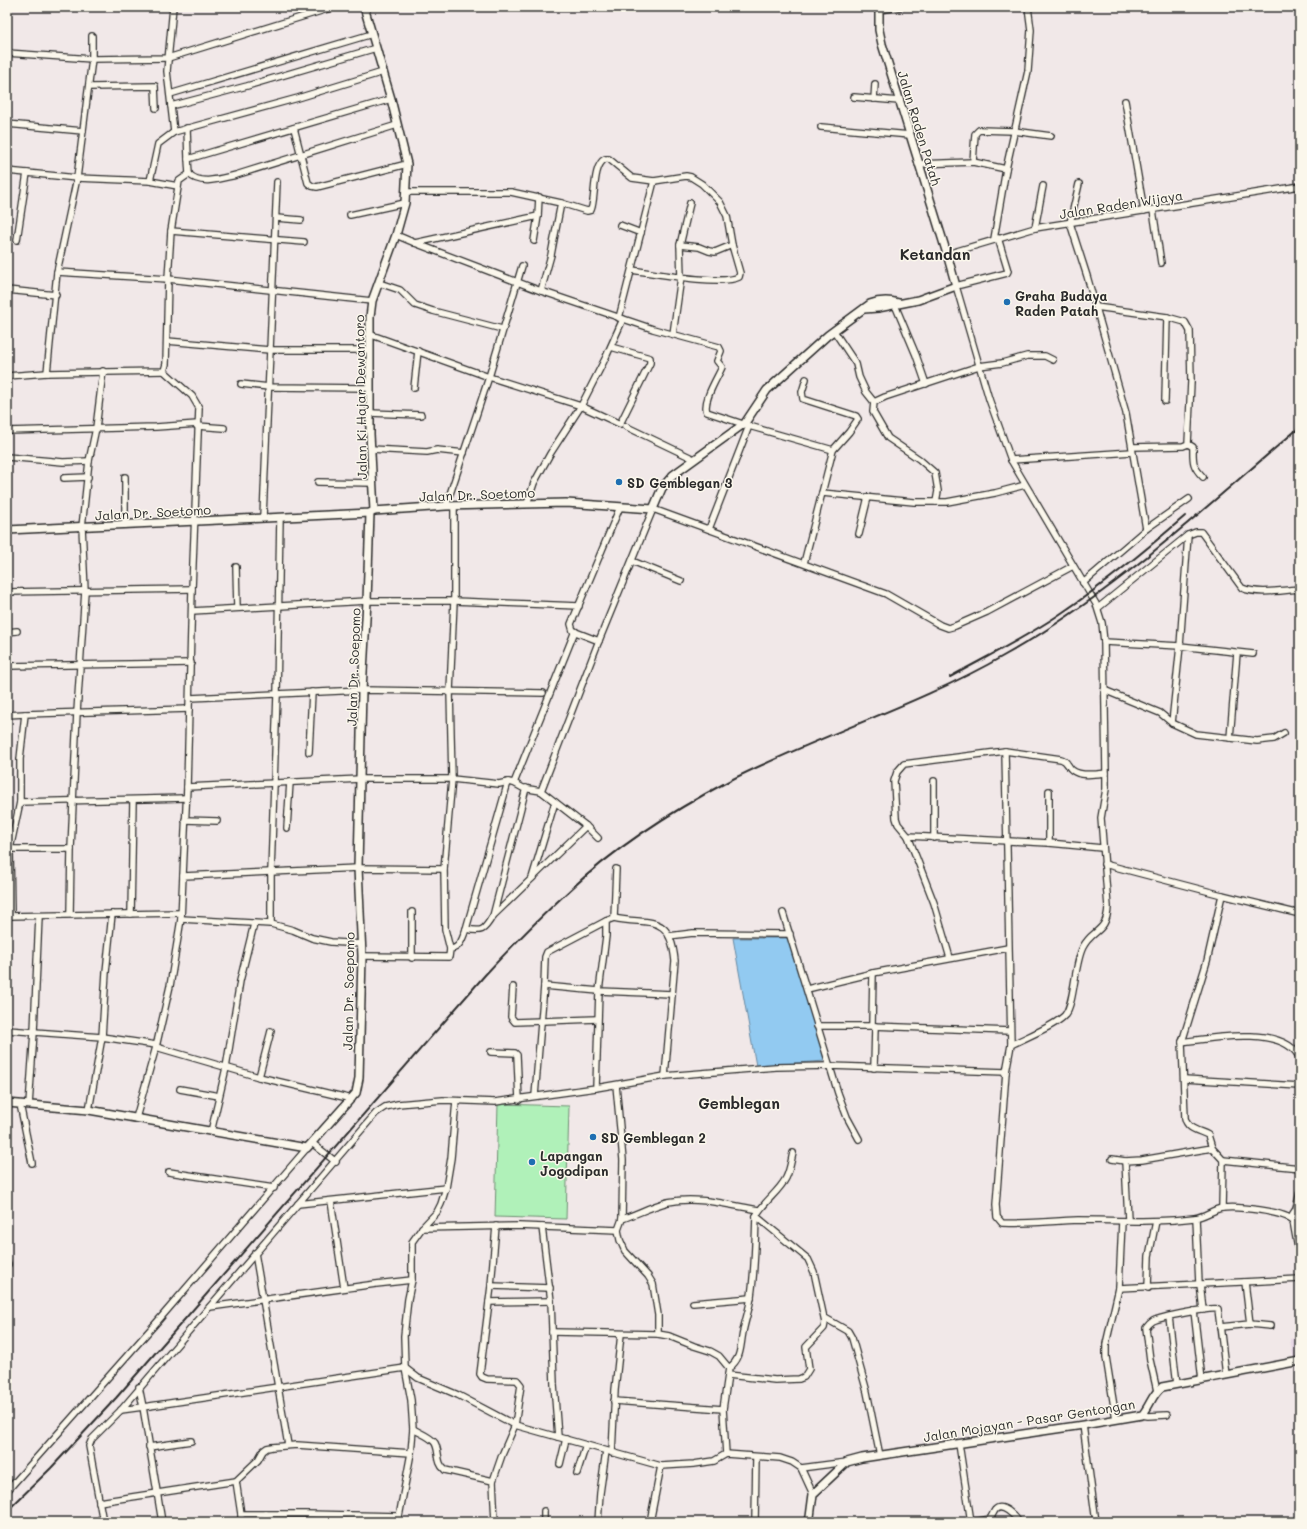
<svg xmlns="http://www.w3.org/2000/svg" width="1307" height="1529" viewBox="0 0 1307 1529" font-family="Mali,sans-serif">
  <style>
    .built { fill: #e6d6e4 }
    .green { fill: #b0f1b9; stroke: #6e8e72 }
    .water { fill: #92caf1; stroke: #698aa2 }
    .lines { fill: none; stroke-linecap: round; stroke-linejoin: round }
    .minor-casing { stroke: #2b2b2b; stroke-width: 8 }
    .tertiary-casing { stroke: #2b2b2b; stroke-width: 10 }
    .minor { stroke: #fbf7ec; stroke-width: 5.5 }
    .tertiary { stroke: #fbf7ec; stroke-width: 7 }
    .rail { stroke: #2b2b2b; stroke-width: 2 }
    .poi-dot { fill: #1f6fb2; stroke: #fbf7ec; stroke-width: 1.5 }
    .labels { text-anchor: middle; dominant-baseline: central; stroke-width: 3; stroke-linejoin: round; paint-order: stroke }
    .street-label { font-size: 13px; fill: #2b2b2b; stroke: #fbf7ec }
    .poi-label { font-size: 13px; font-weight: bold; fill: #2b2b2b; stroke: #fbf7ec; text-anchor: start }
    .quarter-label { font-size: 15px; font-weight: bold; fill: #2b2b2b; stroke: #fbf7ec }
  </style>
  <rect width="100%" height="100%" fill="#f1e8e8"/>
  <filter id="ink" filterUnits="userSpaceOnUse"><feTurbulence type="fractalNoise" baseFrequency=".025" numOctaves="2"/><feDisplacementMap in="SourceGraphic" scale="8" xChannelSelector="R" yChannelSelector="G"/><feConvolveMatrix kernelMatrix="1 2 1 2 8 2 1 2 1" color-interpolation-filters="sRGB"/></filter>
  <g filter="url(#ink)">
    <polygon class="built" points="1300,1338 1300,1357 1293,1357 1290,1339"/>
    <polygon class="green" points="498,1104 569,1106 566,1219 495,1217"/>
    <polygon class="water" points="733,938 790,938 825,1061 756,1066"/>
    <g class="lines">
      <g class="minor-casing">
        <g id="minor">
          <polyline points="173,7 167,71 174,132"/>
          <polyline points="879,10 900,7"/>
          <polyline points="7,53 92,59 168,58 334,7"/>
          <polyline points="90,87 155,86 156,108"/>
          <polyline points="170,94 372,34"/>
          <polyline points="854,97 899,101"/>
          <polyline points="874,99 875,84"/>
          <polyline points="1125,101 1144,211"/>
          <polyline points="171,106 247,86 376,48"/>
          <polyline points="7,124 83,131"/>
          <polyline points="821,127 910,135"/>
          <polyline points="187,128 188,159"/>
          <polyline points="294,128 308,183 312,186 317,187 407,164"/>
          <polyline points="973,162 975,134 979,130 1014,131 1051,136"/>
          <polyline points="918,164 973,162 1006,169"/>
          <polyline points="7,171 77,178 150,181 178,186"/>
          <path d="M189,174C201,186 222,178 236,175L397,125"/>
          <polyline points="150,181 158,144 174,132 298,98 383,72"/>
          <polyline points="1079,184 1070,223 1087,276 1126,413 1146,529"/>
          <path d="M406,192H511L561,203L587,211L591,210C596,198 592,166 605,159H609L632,178L654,181L686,176L691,177L702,184L720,202L727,216L732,245L740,273L739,277C722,286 653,273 632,270"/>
          <polyline points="1153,210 1161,263"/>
          <polyline points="350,215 405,203"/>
          <polyline points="276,218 301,220"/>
          <polyline points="620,225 641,233"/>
          <polyline points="1035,228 1043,186"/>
          <polyline points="171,231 304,242"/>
          <path d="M396,235L415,243L541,291L653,329L719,347L721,351L717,361L722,367C718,377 702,401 707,412L749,426L833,450"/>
          <path d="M998,238L1008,271L1007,273L956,286L989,399L1011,460L1096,604L1102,623L1104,642L1106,773V789L1101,818L1108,907C1107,933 1092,929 1083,947C1074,964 1075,1002 1065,1015C1055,1026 1026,1037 1011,1045L1006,1072L996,1205L997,1217L1002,1223C1027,1224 1052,1221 1078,1220C1116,1220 1155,1223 1194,1218C1204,1217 1212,1210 1222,1208C1236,1206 1285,1211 1293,1221L1300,1260"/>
          <polyline points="994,239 1006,169 1028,71 1031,30 1028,7"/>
          <polyline points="17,240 27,173"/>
          <polyline points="534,241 538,216"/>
          <polyline points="415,243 538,216 539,197"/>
          <polyline points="680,245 699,247 709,251 715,252 732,245"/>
          <polyline points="947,254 1035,228 1300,186"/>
          <polyline points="57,272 168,279 372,301"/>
          <polyline points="379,283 400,290 415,305 433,311 502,329"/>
          <polyline points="7,290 56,295"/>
          <polyline points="541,291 551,255 561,203"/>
          <polyline points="895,305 916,355 926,384"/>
          <polyline points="1096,307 1167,317 1185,322 1190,331 1191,382 1188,444 1183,446 1132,447"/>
          <polyline points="619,318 654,181"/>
          <polyline points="834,331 856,364 859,377 866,392 874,402"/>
          <polyline points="369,334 489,377 581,406 620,424 650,363 650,358 611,347"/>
          <polyline points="673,334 681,277 680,245 690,203"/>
          <polyline points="167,341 270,350 369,350"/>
          <polyline points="47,373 57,272 77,178 92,59 92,36"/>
          <polyline points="7,376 47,373 164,371 166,364 168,279 171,231 179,181 189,174 188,159 391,99"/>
          <polyline points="241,384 269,387 369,388"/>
          <polyline points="414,388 418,351"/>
          <polyline points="1165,401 1167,317"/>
          <polyline points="370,413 421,415"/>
          <polyline points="197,426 224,428"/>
          <polyline points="625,426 694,459"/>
          <polyline points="7,431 156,427 198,424"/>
          <path d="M1188,444L1193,447C1193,461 1192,466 1203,477"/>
          <polyline points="371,449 427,452 437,450 464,453"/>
          <polyline points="7,457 63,462 89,461"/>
          <polyline points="1011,460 1132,452"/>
          <polyline points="125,477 125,525"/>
          <polyline points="64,478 88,477"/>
          <polyline points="318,482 373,483"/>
          <polyline points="822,493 914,502 947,502 995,493 1025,485"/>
          <polyline points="936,502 938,491 935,473 919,459 888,438 873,412 874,402 885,397 979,366 1002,363 1027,356 1045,356 1053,360"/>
          <polyline points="527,504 534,483 550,454 581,406 606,357 623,319"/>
          <polyline points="446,506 489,377 522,266"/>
          <polyline points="263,517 277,182"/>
          <polyline points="709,529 749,426"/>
          <polyline points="859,534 868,497"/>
          <polyline points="632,561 681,581"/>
          <polyline points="804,563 833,450 849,432 858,419 856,416 803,399 802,392 806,379"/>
          <polyline points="236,567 237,608"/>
          <polyline points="1083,583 1146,529 1189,499"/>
          <polyline points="7,592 192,589"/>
          <path d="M1098,608L1188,535L1196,532H1201L1242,588C1259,595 1282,590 1300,589"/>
          <polyline points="192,611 367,601 454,601 579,606"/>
          <polyline points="7,632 17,631"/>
          <polyline points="599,641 573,631 571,624 620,507"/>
          <polyline points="1104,642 1180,646 1253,654"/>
          <polyline points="7,666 191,663"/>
          <polyline points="1104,690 1160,713 1172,723 1196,734 1257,741 1274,739 1284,733"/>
          <polyline points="190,698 362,690 543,693"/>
          <polyline points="7,715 25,714"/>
          <polyline points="1172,723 1180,646 1188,535"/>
          <polyline points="1230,738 1237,653"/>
          <polyline points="1005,751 1011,1045"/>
          <polyline points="309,752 312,692"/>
          <polyline points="514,783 523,788 541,791"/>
          <polyline points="187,787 361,779 452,779 499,784 508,782"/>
          <polyline points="20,802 186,798"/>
          <polyline points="185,820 217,821"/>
          <polyline points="287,828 290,782"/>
          <polyline points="908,836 934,903 950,958"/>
          <polyline points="598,838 586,826 541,791 598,643 653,509 886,594 940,625 948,628 955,626 987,612 1073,566"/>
          <polyline points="934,838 934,781"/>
          <polyline points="1049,843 1049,791"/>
          <path d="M1102,848L1049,843L908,836L898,824L896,818L894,781L897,772L904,764L1005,751L1061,759C1068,761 1067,766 1072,770C1080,777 1097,774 1106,773"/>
          <polyline points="7,849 71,849"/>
          <path d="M1104,864L1222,895L1207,961L1182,1042L1185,1118C1187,1129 1198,1130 1208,1135L1212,1148L1223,1160L1222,1208"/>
          <polyline points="183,876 358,868 444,869"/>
          <polyline points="532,878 555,802"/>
          <polyline points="1222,895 1300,914"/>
          <polyline points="412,912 412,958"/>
          <polyline points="783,913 838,1093 847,1117 859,1139"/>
          <polyline points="70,914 71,849 77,712 85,591 82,527 89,461 96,428 103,371"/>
          <polyline points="131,914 133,800"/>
          <polyline points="7,916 181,913"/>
          <polyline points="11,916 10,849 20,802 20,759 25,714 189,709"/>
          <polyline points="493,916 526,788"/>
          <path d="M614,918C649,926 670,911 675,961L665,1076"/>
          <polyline points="181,919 271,924 293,930 312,938 331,942 362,944"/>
          <polyline points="271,924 271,872 277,695 280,517"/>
          <path d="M466,929C482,932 484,931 492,917L586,826"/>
          <polyline points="669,936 693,933 790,934"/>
          <polyline points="450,949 445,929 444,869 452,779 450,691 454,601 454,506"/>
          <path d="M362,956L449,957L450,949C460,949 463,937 466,929L508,782L514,783L575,631"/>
          <polyline points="544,986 599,991 672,994"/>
          <polyline points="513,987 511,1017 515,1022 597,1019"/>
          <polyline points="807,989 873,973 1008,948"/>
          <polyline points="817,1026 872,1026 1010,1031"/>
          <polyline points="872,1026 873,973"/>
          <polyline points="7,1030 102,1037 156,1045"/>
          <path d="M1182,1042C1210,1038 1286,1024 1300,1059"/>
          <polyline points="156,1047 259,1077 352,1099"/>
          <polyline points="491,1052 515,1053 517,1055 519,1100"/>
          <polyline points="874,1068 875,1026"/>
          <polyline points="259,1077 271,1031"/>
          <polyline points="1184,1079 1300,1086"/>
          <polyline points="616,1085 623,1160 622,1219 618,1230 620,1240 625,1251 648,1276 653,1284 658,1315 658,1334 669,1336 694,1346 710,1351 719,1356 729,1368 723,1409 726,1454"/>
          <polyline points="596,1088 665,1076 776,1067 830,1066 1006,1072"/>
          <polyline points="180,1089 219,1096"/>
          <polyline points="535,1096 544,986 545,957 547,952 606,921"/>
          <polyline points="20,1104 32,1163"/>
          <polyline points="29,1105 34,1032 39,916"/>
          <polyline points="89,1110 102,1037 106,972 112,914"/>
          <polyline points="136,1118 156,1047 170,986 181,919 187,787 192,589 199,408 192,396 164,371"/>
          <polyline points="211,1132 226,1068 240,981 254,924"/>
          <polyline points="312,1143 336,1162"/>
          <polyline points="1112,1159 1125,1161"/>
          <polyline points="1223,1160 1300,1168"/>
          <polyline points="169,1172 274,1188"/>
          <polyline points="331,1201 344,1288"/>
          <polyline points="298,1204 446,1188"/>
          <polyline points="1196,1218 1199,1284"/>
          <polyline points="1290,1218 1296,1209 1300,1192"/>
          <path d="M622,1219C637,1214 652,1206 668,1202C698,1196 729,1205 759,1210"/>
          <polyline points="1128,1220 1125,1161 1142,1160 1212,1148"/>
          <polyline points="1122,1221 1119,1288 1300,1279"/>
          <polyline points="542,1227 551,1301 554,1384 558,1437"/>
          <polyline points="422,1228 519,1226 618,1230"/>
          <polyline points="255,1253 288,1445"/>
          <polyline points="7,1264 8,1264"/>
          <polyline points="1245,1282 1250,1324"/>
          <polyline points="1200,1284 1203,1310"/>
          <polyline points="491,1286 550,1288"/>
          <polyline points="1148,1288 1149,1256 1156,1221"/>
          <polyline points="489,1302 551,1301"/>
          <polyline points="693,1303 751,1298"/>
          <polyline points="210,1307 376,1284 412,1280"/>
          <polyline points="1194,1311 1202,1380"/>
          <polyline points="1169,1317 1177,1384"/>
          <polyline points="825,1318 848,1331 852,1338 867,1392 880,1456"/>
          <polyline points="1220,1327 1250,1324 1270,1326"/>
          <polyline points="552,1332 658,1334"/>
          <path d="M729,1368C742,1358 740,1346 743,1332C745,1320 750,1308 751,1296C755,1269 755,1243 756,1216C764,1201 779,1192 786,1178C790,1170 791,1161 793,1153"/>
          <polyline points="728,1375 775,1380 799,1379 804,1377 809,1369 806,1347 824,1328 825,1323 814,1272 808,1259 756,1216"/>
          <path d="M1157,1391L1150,1360L1146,1328C1148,1325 1150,1323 1153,1321C1161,1317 1210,1307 1218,1309L1226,1375"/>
          <polyline points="614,1401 723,1409"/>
          <polyline points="121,1410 143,1407 139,1387"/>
          <polyline points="1142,1415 1148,1416 1167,1415"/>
          <polyline points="1116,1419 1106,1357 1106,1344 1119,1288"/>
          <polyline points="1083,1425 1096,1522"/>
          <path d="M413,1429C420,1433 431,1437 435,1443C440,1452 436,1463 445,1470L493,1481"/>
          <polyline points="959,1444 971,1522"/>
          <polyline points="149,1447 191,1441"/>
          <polyline points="612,1453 615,1390 621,1334"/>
          <polyline points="560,1464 566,1439"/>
          <polyline points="801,1468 847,1462"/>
          <polyline points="577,1473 586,1445"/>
          <polyline points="236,1481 241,1514 305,1514 399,1516"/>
          <polyline points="7,1491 157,1322 307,1148"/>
          <polyline points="99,1502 236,1481 258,1460 263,1451 267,1448 272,1447 297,1445 411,1453"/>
          <polyline points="544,1511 544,1522"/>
          <polyline points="241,1514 241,1522"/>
          <polyline points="266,1514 266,1522"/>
          <polyline points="103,1522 89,1446 92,1439 121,1410 376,1113 385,1107 398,1104 443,1100 495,1102 596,1088 599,991 606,936 606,921 614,918 616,869"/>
          <polyline points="162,1522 143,1407 405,1368 418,1378 458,1395 515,1425 661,1466 694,1464 714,1461 726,1454 780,1458 792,1462 801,1468 813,1494"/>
          <polyline points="398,1522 411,1453 413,1429 411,1400 405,1368 404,1336 408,1299 412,1280 412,1242 422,1228 437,1212 441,1204 446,1188 451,1158 456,1101"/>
          <polyline points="495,1522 493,1481 502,1455 515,1425 521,1385 517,1380 487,1379 482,1377 480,1374 491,1286 496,1226"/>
          <polyline points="598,1522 600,1493 606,1451"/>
          <polyline points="650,1522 661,1466"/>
          <polyline points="755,1522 756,1457"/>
          <polyline points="928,1522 942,1522"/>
          <path d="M973,1522L990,1519C992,1516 993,1513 995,1510C1002,1502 1015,1516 1019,1522"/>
        </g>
      </g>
      <g class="tertiary-casing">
        <g id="tertiary">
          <polyline points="364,7 391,99 407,164 405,203 396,235 372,301 370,317 370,434 374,511"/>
          <polyline points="864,309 878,308 918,300 956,286 947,254 882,44 879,30 879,7"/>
          <path d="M7,530L370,513L374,511L446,506L566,503L653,509L662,488L673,475L745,423L767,390L828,335L870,304C880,300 889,300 899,303"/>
          <polyline points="7,1103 89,1110 307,1148 356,1093 359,1078 362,956 358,868 362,690 367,601 370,513"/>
          <path d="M808,1522L810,1517L813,1494L847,1462L862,1458L1083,1425L1142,1415C1150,1406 1152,1394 1162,1387L1300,1361"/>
        </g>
      </g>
      <use href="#minor" class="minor"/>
      <use href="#tertiary" class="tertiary"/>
      <g class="rail">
        <path d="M950,677C988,656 1027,637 1063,612C1106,583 1146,550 1185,516"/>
        <path d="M7,1511L51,1468L116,1398L485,975C512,946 539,918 569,891C616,847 672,811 729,781C819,735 917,706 1005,655C1114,594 1205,507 1300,427"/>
      </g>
    </g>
  </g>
  <g class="poi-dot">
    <circle cx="1007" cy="302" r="4"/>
    <circle cx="619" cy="482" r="4"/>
    <circle cx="593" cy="1137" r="4"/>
    <circle cx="532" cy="1162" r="4"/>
  </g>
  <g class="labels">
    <g class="street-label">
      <text transform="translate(920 128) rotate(73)">Jalan Raden Patah</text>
      <text transform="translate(1121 204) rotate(-9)">Jalan Raden Wijaya</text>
      <text transform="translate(360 397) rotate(-91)">Jalan Ki Hajar Dewantoro</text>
      <text transform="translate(477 494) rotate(-2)">Jalan Dr. Soetomo</text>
      <text transform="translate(153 512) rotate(-3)">Jalan Dr. Soetomo</text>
      <text transform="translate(353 667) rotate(-88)">Jalan Dr. Soepomo</text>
      <text transform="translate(348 991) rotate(-89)">Jalan Dr. Soepomo</text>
      <text transform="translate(1029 1420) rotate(-9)">Jalan Mojayan - Pasar Gentongan</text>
    </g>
    <g class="poi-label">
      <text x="1015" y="295">Graha Budaya<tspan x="1015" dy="15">Raden Patah</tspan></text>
      <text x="627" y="482">SD Gemblegan 3</text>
      <text x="601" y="1137">SD Gemblegan 2</text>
      <text x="540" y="1155">Lapangan<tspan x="540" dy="15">Jogodipan</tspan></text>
    </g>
    <g class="quarter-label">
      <text x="935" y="254">Ketandan</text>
      <text x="739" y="1103">Gemblegan</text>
    </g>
  </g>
  <rect width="1307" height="1529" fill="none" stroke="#fbf7ec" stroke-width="24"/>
  <rect x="12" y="12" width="1283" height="1505" fill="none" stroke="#2b2b2b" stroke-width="1.5" filter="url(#ink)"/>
</svg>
